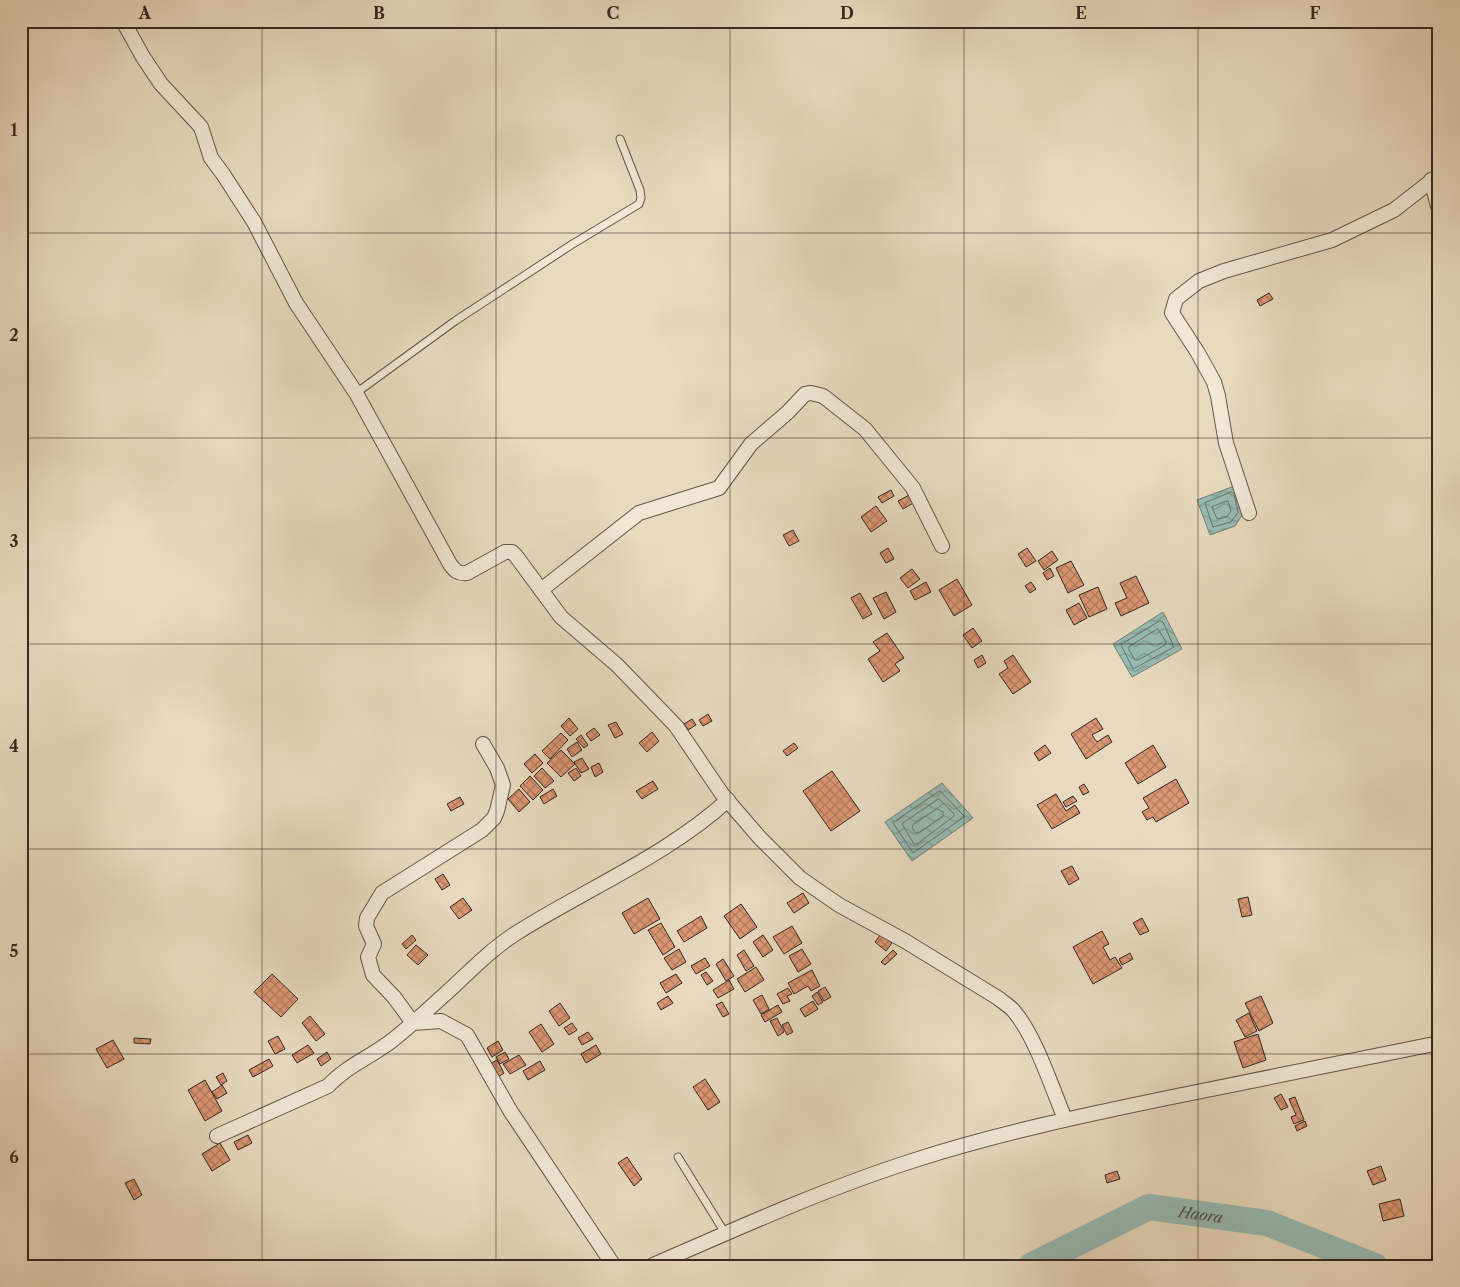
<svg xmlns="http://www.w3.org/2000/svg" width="1460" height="1287" viewBox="0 0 1460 1287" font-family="'Libre Caslon Text',serif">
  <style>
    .water { fill: url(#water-waves); stroke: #718078 }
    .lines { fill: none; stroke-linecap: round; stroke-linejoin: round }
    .shore { stroke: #687169; stroke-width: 1 }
    .river { stroke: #97bbb2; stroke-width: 26 }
    .building { fill: url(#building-cross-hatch); stroke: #382720 }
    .service-casing { stroke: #645448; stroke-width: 9 }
    .minor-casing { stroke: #645448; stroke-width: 16 }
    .service { stroke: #f0e7d5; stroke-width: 7 }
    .minor { stroke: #f0e7d5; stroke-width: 14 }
    .grid { fill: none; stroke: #382720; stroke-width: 1; stroke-opacity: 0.55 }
    .labels { text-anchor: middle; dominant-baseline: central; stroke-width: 4; stroke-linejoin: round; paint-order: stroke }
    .water-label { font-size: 15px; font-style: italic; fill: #504c44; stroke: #f0e7d5 }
    .neatline { fill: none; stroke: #382720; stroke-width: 2 }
    .grid-label { font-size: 16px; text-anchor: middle; font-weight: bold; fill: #382720 }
  </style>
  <defs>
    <pattern id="water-waves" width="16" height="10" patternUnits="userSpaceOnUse" patternTransform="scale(1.25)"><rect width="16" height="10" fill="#97bbb2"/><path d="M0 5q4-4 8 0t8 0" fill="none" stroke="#7c9890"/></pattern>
    <pattern id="building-cross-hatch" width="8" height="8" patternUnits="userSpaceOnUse" patternTransform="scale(1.25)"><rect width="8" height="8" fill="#db9773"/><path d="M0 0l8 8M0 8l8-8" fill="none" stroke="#b37b5e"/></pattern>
  </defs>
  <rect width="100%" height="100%" fill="#e8dabf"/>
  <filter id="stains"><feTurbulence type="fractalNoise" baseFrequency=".004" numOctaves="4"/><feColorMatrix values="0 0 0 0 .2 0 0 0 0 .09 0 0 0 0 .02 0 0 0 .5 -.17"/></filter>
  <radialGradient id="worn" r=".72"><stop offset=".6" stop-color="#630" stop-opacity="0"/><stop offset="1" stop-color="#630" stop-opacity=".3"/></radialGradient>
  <g class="water">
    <polygon points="1237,485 1244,512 1235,526 1210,535 1197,500"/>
    <polygon points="1163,612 1182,649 1132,677 1113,644"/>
    <polygon points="942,783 973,818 912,861 885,822"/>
  </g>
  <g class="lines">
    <g class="shore">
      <polygon points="1232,492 1234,494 1238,512 1231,522 1213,527 1205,503"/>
      <polygon points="1228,501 1231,511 1227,517 1217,519 1212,507"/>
      <polygon points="1160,621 1163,622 1174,647 1133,669 1121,645"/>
      <polygon points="1158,629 1166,642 1165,645 1138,660 1135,660 1129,650 1129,647"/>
      <polygon points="940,791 963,815 964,817 913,853 893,823"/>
      <polygon points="939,799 954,814 954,816 917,844 914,844 902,824"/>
      <polygon points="937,809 943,812 943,816 919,833 916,833 912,828 913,825"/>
    </g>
    <path class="river" id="s1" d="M1031,1266L1149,1207L1267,1223L1375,1266"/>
  </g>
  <g class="building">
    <polygon points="1269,293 1273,299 1260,306 1257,300"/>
    <polygon points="891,490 894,496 882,503 878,497"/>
    <polygon points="911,494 915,502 903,509 898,501"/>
    <polygon points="876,506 887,521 871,532 861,517"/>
    <polygon points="793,530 799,541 789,546 783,535"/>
    <polygon points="888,548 894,559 886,563 880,553"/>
    <polygon points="1027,548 1036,561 1026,567 1018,554"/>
    <polygon points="1052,551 1058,560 1044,570 1038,561"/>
    <polygon points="1071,561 1084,585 1068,593 1056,568"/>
    <polygon points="1050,568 1054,576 1047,580 1043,573"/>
    <polygon points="912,569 920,579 908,588 900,578"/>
    <polygon points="1136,576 1149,603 1121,616 1115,603 1127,598 1120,583"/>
    <polygon points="957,579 972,605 954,616 939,590"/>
    <polygon points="926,582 931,592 915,600 910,591"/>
    <polygon points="1031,582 1036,589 1030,593 1025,586"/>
    <polygon points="1098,587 1107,609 1089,617 1079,595"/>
    <polygon points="886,592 896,612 884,619 873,598"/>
    <polygon points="860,593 872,614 863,619 851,598"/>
    <polygon points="1079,603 1087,618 1074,625 1066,610"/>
    <polygon points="973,628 982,641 972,648 963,635"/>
    <polygon points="887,633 904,658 895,664 900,671 883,682 868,659 880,651 873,642"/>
    <polygon points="982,655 986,663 978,668 974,660"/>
    <polygon points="1013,655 1031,682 1013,694 999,674 1008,668 1004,661"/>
    <polygon points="708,714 712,721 703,726 699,720"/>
    <polygon points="569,718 578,729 570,736 561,726"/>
    <polygon points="1096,718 1103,729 1092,735 1097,742 1108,735 1112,742 1086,759 1071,734"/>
    <polygon points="692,719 696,725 688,730 684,724"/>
    <polygon points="616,722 623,734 615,738 608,725"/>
    <polygon points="594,728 600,735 591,741 586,734"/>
    <polygon points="652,732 659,741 647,752 639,743"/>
    <polygon points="561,733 568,740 550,759 542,751"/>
    <polygon points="581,735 588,745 584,748 576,739"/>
    <polygon points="577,742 582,750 572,757 567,749"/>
    <polygon points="794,743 798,748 787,756 783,751"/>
    <polygon points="1045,745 1051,753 1039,761 1034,753"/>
    <polygon points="1153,745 1166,767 1138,784 1125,763"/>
    <polygon points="561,750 575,764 561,777 547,763"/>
    <polygon points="535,754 543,763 532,773 524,764"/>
    <polygon points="582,758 589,769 581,773 574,762"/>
    <polygon points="599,763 603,772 595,777 591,767"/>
    <polygon points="542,768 554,781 545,788 534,776"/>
    <polygon points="576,768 581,776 574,781 568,773"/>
    <polygon points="832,771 860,811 831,831 803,791"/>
    <polygon points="530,776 543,790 533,800 520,786"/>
    <polygon points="1176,779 1189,803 1156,822 1153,817 1147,820 1142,812 1149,808 1143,798"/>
    <polygon points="653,781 658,789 642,799 636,791"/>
    <polygon points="1084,784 1089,792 1083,795 1079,787"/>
    <polygon points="519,789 530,802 519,812 508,799"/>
    <polygon points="553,789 557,796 544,804 540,797"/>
    <polygon points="1056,794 1066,811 1075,805 1080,813 1052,829 1037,805"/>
    <polygon points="1073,796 1077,801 1066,807 1063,802"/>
    <polygon points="460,797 464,804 451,811 447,804"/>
    <polygon points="1072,866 1079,879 1069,885 1061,871"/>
    <polygon points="443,874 450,885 442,890 435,879"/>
    <polygon points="803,893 809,903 794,913 787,903"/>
    <polygon points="1248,897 1252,915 1242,917 1238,899"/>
    <polygon points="463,898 472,910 459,919 450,907"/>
    <polygon points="648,898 660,919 634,934 622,913"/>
    <polygon points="741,904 757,927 740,939 724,916"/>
    <polygon points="701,916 707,928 684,942 677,931"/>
    <polygon points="1142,918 1149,931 1140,935 1133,923"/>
    <polygon points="661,923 675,947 663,955 648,930"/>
    <polygon points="792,926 802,943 784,954 773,937"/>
    <polygon points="1102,931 1109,944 1103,947 1110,960 1115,957 1122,968 1093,984 1073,947"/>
    <polygon points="881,934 892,943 886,951 875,942"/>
    <polygon points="412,935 416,940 406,949 402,944"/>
    <polygon points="763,935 773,950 763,957 753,942"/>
    <polygon points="416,945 428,955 418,965 407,955"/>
    <polygon points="679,949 686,962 672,970 664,958"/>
    <polygon points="802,949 811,964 798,972 789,956"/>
    <polygon points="744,950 754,966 746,971 737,955"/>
    <polygon points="893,950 897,954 885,965 881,962"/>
    <polygon points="1130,953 1133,959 1122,965 1119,959"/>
    <polygon points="705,958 710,966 696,974 691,966"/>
    <polygon points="723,959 734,976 726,981 716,964"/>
    <polygon points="756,967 764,980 745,992 737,979"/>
    <polygon points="812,970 820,986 811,991 808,986 794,994 788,983"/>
    <polygon points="706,972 713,981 707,985 701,975"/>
    <polygon points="272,974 298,999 281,1017 254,992"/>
    <polygon points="676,974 682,983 666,993 660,983"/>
    <polygon points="729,980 734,989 718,998 713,990"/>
    <polygon points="825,987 831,997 824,1001 818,991"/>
    <polygon points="788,988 792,994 787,996 790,1001 783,1004 777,994"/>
    <polygon points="817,992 823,1002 818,1005 812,996"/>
    <polygon points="762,995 769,1009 761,1014 753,1000"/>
    <polygon points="668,996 673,1003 661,1010 657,1003"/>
    <polygon points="1261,996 1273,1023 1259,1031 1245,1003"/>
    <polygon points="813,1001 818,1009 805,1017 800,1009"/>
    <polygon points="722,1002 729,1014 723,1017 716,1005"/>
    <polygon points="560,1003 570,1018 559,1026 549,1011"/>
    <polygon points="778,1005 782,1012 765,1022 761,1015"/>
    <polygon points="1249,1013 1257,1031 1245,1037 1236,1020"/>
    <polygon points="310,1016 325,1034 316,1041 302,1023"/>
    <polygon points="777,1018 784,1032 778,1036 770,1021"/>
    <polygon points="788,1022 793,1032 787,1035 782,1025"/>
    <polygon points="572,1023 577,1030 569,1035 564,1028"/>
    <polygon points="541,1024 554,1044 542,1052 529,1032"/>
    <polygon points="588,1032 593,1039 582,1045 578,1038"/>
    <polygon points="1258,1034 1266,1060 1243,1068 1234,1042"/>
    <polygon points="278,1036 285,1049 275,1054 268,1041"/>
    <polygon points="134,1038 151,1039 150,1044 134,1043"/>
    <polygon points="113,1040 124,1059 107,1068 96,1049"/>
    <polygon points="498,1041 503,1050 492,1057 487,1048"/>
    <polygon points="308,1045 314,1053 297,1063 292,1055"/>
    <polygon points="596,1045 601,1054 586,1063 581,1054"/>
    <polygon points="327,1052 331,1059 321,1066 317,1059"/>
    <polygon points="505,1052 509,1059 500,1064 496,1057"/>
    <polygon points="519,1055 526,1065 510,1074 503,1064"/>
    <polygon points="269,1059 273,1066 253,1077 249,1070"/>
    <polygon points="497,1060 504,1073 498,1077 490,1064"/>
    <polygon points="540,1061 545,1070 528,1080 523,1071"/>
    <polygon points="223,1073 227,1081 221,1085 216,1077"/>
    <polygon points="705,1079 720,1102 708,1110 693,1087"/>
    <polygon points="205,1080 222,1111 205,1121 188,1090"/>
    <polygon points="222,1085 227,1093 217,1099 212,1092"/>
    <polygon points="1281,1094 1288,1107 1281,1110 1274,1098"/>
    <polygon points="1295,1097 1304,1120 1294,1124 1291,1117 1296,1115 1289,1099"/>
    <polygon points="1305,1121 1307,1126 1297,1131 1295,1126"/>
    <polygon points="248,1135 252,1143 238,1150 234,1142"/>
    <polygon points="220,1143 230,1160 212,1171 202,1154"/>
    <polygon points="627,1157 642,1179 634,1186 618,1163"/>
    <polygon points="1381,1166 1386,1180 1373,1185 1367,1171"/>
    <polygon points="1117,1171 1120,1179 1107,1183 1105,1175"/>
    <polygon points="134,1179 142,1195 134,1200 125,1183"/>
    <polygon points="1400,1199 1404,1216 1383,1221 1379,1204"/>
  </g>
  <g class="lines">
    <g class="service-casing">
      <g id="service">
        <polyline points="356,393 455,321 571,245 639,204 641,198 640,190 620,139"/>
        <polyline points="678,1157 725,1233"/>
      </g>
    </g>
    <g class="minor-casing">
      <g id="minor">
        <path d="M123,21L143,57L161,84L201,127L211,158L223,174L254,222L296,303L356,393L450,564C455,571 458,574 467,573L505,552H512L516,556L561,617L617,665L676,726L722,794L759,837L800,878L839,905L905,941L998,998C1003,1002 1009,1006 1013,1010C1035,1035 1052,1088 1065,1119"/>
        <polyline points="1431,180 1439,210"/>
        <polyline points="1249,513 1226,443 1218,396 1214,382 1198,353 1172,313 1176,299 1199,281 1224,271 1332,240 1394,210 1439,175"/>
        <polyline points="541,590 639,513 719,488 751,444 788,412 805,394 811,393 823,396 865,429 913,488 942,546"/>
        <polyline points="483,744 497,768 503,785 497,811 494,818 482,830 382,893 367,918 366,926 374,944 368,957 373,975 394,997 413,1023 441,1021 467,1035 511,1112 614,1266"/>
        <path d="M217,1136L328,1086C346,1066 373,1056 394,1039C415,1022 434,1004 454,986C474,967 494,947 518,932C588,888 666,856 728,800"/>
        <path d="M651,1266C738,1228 824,1189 915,1160C999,1133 1085,1115 1172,1097C1261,1079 1350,1061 1439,1043"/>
      </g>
    </g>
    <use href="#service" class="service"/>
    <use href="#minor" class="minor"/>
  </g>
  <path class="grid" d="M262,21V1266M496,21V1266M730,21V1266M964,21V1266M1198,21V1266M21,233H1439M21,438H1439M21,644H1439M21,849H1439M21,1054H1439"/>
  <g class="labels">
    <g class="water-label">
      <text stroke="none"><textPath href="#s1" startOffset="184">Haora</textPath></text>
    </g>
  </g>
  <rect width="1460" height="1287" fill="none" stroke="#e8dabf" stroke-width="55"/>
  <rect x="28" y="28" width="1404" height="1232" class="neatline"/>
  <g class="grid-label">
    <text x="145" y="19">A</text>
    <text x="379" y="19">B</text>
    <text x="613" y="19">C</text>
    <text x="847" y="19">D</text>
    <text x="1081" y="19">E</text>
    <text x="1315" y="19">F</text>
    <text x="14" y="136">1</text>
    <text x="14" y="341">2</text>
    <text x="14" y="547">3</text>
    <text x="14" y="752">4</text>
    <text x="14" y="957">5</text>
    <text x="14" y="1163">6</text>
  </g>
  <rect width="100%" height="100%" filter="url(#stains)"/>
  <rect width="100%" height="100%" fill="url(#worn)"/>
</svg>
